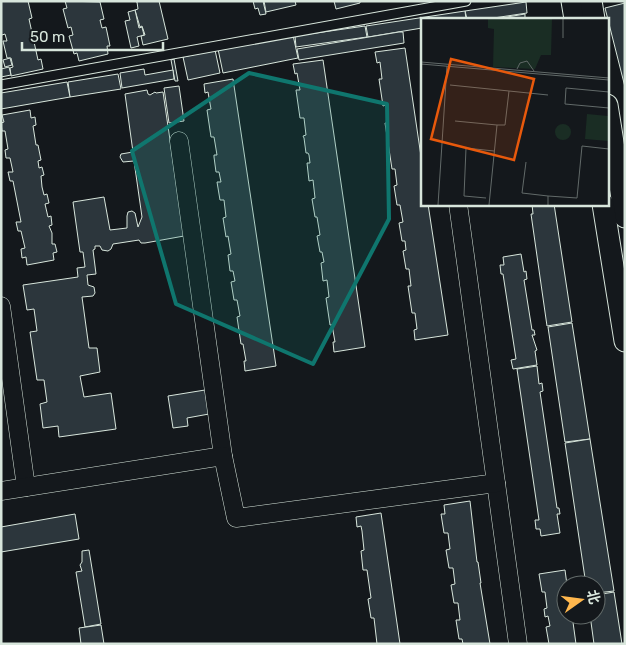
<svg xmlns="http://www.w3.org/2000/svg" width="626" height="645" viewBox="0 0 626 645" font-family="Rubik,'Noto Sans SC',sans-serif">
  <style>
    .building { fill: #2c363c; stroke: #d8e6dc }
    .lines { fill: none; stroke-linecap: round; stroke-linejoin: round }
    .service-casing { stroke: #d8e6dc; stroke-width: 11 }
    .minor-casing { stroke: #d8e6dc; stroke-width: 19 }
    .tertiary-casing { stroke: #d8e6dc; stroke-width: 23 }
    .service { stroke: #14181c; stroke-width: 9 }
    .minor { stroke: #14181c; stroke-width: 18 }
    .tertiary { stroke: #14181c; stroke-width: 21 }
    .marked { fill: #0f766e; fill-opacity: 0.2; stroke: #0f766e; stroke-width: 4; stroke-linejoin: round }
    .inset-road { fill: none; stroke: #626a69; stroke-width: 1 }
    .view { fill: #e8590c; fill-opacity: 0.15; stroke: #e8590c; stroke-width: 2.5 }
    .inset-edge { fill: none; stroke: #d8e6dc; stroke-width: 2.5 }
  </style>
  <rect width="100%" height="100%" fill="#14181c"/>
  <g class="building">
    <polygon points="1,1 28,1 32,18 29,19 38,60 41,59 43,69 11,76 10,68 13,67 11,58 7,58 3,41 7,41 5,34 2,35 1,33"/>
    <polygon points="65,1 100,2 104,19 100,20 102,28 106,27 110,46 107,46 108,54 79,61 77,53 74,54 69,36 73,35 71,27 68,28 63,9 67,8"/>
    <polygon points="134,1 159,1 168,39 143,45 141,36 145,35 142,26 140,27 135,10 138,9 137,2"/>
    <polygon points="253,1 263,1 266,14 260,15 258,8 255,9"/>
    <polygon points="264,1 295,1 296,5 266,12"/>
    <polygon points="334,1 360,1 360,3 336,9"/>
    <polygon points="526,2 527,13 487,19 467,19 465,11"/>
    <polygon points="625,3 625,87 605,8"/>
    <polygon points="135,10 139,28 142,27 144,35 137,37 139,46 131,48 125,21 130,20 128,12"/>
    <polygon points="465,11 466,19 422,19 422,28 368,37 366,26"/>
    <polygon points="525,14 525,19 495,19"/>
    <polygon points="365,26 367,37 296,47 295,36"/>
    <polygon points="399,32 403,32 404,43 299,60 297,49"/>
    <polygon points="293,35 298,58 223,73 218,49"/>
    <polygon points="405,48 422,163 422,204 428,204 448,335 415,340 414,330 417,329 415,313 412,313 408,286 411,286 409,269 406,269 403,251 406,250 405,241 402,241 399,223 403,222 400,205 397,205 394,186 397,185 395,169 392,169 385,123 388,123 386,105 383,106 379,79 382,79 380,62 377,63 375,52"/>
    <polygon points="215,50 220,73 188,80 183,57"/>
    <polygon points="10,58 12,65 5,67 3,60"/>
    <polygon points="174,59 178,81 175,81 171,60"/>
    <polygon points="323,60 365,347 334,352 333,342 335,342 332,325 330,325 326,298 329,297 327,280 323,281 321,263 324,262 322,252 320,252 317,236 320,235 317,217 315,217 312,199 315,198 313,180 309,181 307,163 310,163 309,155 308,153 306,153 304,138 303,136 306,135 304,118 300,118 296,90 300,90 297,73 295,74 293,64"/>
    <polygon points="9,67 11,75 1,77 1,69"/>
    <polygon points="144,69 145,75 173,70 174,79 122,88 120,73"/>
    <polygon points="118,74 121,89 70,97 68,82"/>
    <polygon points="233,79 276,366 245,371 244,361 246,361 243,344 241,344 237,317 240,316 237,300 234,300 231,282 235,281 233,271 230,271 228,255 231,254 228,236 226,237 223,218 226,217 224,200 220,200 217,182 221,182 219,172 216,172 214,157 214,155 217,155 214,137 211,137 207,110 211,109 208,92 205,93 204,84"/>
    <polygon points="67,82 70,97 1,109 1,93"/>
    <polygon points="179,86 184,121 169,123 164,88"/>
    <polygon points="147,90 148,94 150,95 155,92 156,93 163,92 184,236 145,243 141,243 139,240 113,244 111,249 108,251 102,250 100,246 95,246 95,249 93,250 96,274 87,275 88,285 94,287 95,293 93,296 82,297 89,348 97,348 100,372 80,376 84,397 111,393 116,429 59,437 58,426 43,428 40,404 47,402 44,380 37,380 30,332 37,331 34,309 27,310 23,285 78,277 77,268 85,267 83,252 80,252 73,202 104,197 110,230 127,228 127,216 128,212 132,211 135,213 138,227 142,217 134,161 123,162 120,157 121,154 133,152 125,94"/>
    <polygon points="30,110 31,118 35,117 36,125 33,126 36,145 38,145 41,160 38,161 39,168 42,167 44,175 41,176 42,187 44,195 47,194 49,203 45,204 48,217 51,216 52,225 49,226 52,233 52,244 55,244 57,252 53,253 54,260 27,265 26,257 22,258 21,249 25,248 21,231 18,231 16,222 21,222 13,181 10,181 8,172 13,172 10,158 6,158 5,150 8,149 5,131 2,131 1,123 4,122 2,115"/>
    <polygon points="532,204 554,204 572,322 547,326 531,214 533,214"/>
    <polygon points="521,254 524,272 526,271 527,279 524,280 532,330 534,330 535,335 532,335 537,350 535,351 537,365 513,369 511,360 516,359 503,274 501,274 500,265 504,265 503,257"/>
    <polygon points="572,323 590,439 565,442 548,327"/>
    <polygon points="537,366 539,384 542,383 543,391 540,392 557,508 559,508 560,514 557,514 560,533 541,536 540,529 536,529 535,520 539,520 517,369"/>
    <polygon points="205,390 209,414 187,418 188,426 173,428 168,396"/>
    <polygon points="590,439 614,591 596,593 596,585 586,585 565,443"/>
    <polygon points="470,501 477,562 478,562 481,583 480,583 490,644 463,644 462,639 459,639 456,620 460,620 458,603 454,603 451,585 455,584 453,568 449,568 446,550 450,549 448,533 444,533 441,514 445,514 444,505"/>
    <polygon points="381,513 400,644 377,644 374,618 371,618 368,599 371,598 367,570 363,570 361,551 364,550 362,531 361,526 357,527 356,517"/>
    <polygon points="75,514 79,539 1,552 1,527"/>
    <polygon points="89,550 101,624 85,627 76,572 82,571 80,565 82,562 82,551"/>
    <polygon points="565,570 567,585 566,585 566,615 572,615 576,644 549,644 546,627 550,626 548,616 545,617 544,609 547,608 545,592 542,592 539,574"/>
    <polygon points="614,592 622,644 594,644 590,615 596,615 596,595"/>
    <polygon points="101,625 104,644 81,644 79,628"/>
  </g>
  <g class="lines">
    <g class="service-casing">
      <polyline id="service" points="1,85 466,1"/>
    </g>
    <g class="minor-casing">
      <g id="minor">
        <polyline points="179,141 223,456"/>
        <polyline points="1,306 26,487"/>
        <polyline points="496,483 518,644"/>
        <polyline points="1,491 223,456 236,518 496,483 458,204"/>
      </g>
    </g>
    <g class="tertiary-casing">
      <g id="tertiary">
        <polyline points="572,1 575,19"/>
        <polyline points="591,1 594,19"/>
        <polyline points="607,105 625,217"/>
        <polyline points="603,204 625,341"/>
      </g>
    </g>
    <use href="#service" class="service"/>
    <use href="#minor" class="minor"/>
    <use href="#tertiary" class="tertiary"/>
  </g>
  <path class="marked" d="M249,73L387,104L389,219L313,364L176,304L132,151Z"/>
  <g transform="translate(421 18)">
    <rect width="188" height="188" fill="#14181c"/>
    <path d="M67,0H131L130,37H120L114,51L72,49L73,11L67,10ZM166,96L187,98V123L164,121ZM134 114a8 8 0 1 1 16 0a8 8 0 1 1-16 0Z" fill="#1a2d24"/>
    <path class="inset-road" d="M142,0V20M0,44L188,60M0,46L188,62M96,51L99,45L106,43L113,53M29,67L88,73L84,107H76L68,187M88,73L127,77M188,74L145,70L144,86L188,90M34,103L76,107M105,144L101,175L127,178V187M127,178L156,180L161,128L188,131M65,180L43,178L45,130L73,133M17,187L26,48"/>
    <path class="view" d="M30,41L113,61L93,142L10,121Z"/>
    <rect width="188" height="188" class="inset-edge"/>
  </g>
  <rect width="626" height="645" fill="none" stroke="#d8e6dc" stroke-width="5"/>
  <g transform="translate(581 600) rotate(76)"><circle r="24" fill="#14181c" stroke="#626a69"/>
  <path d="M0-4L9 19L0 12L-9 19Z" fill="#ffb74d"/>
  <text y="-8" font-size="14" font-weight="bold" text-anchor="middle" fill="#d8e6dc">北</text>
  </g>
  <path d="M22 42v8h141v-8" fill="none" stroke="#d8e6dc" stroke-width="2.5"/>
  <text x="30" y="42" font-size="15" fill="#d8e6dc" stroke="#14181c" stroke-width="4" paint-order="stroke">50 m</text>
</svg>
